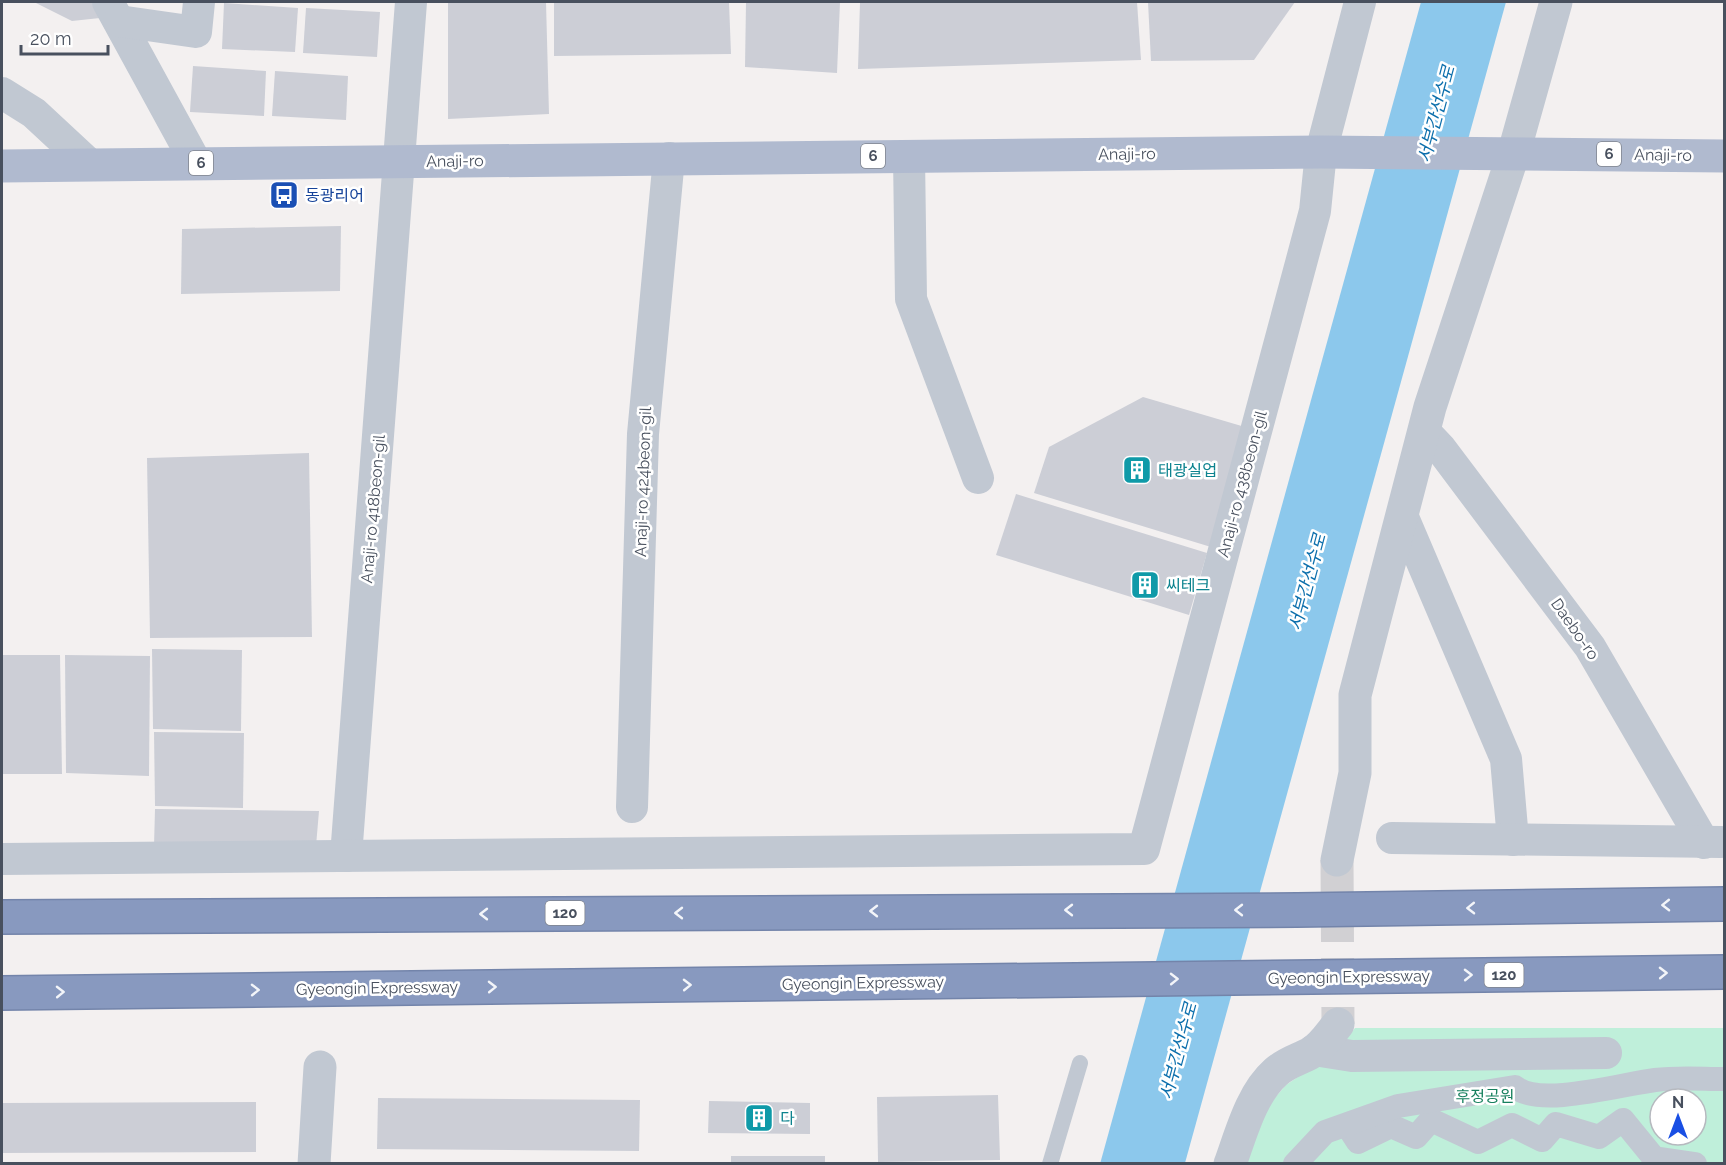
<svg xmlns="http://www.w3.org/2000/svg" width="1726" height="1165" viewBox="0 0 1726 1165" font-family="Raleway,'Noto Sans KR',sans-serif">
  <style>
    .green { fill: #bfefda; fill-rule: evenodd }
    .water { fill: #8cc8ec }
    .building { fill: #ccced6 }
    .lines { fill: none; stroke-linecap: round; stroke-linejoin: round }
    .tertiary-tunnel { stroke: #d1d0d3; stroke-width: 33; stroke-dasharray: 33 16; stroke-linecap: butt }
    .motorway-casing { stroke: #7384aa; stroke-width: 36 }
    .service { stroke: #c1c8d2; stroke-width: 16 }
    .pedestrian { stroke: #c1c8d2; stroke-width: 24 }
    .minor { stroke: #c1c8d2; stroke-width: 32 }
    .tertiary { stroke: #c1c8d2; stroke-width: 33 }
    .primary { stroke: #b0bacf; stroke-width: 33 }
    .motorway { stroke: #8899bf; stroke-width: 33 }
    .oneway { stroke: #f3f5f9 }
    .labels { text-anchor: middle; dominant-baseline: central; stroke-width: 5; stroke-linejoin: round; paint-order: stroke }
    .shield { fill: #fff; stroke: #7f848e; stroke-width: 1.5 }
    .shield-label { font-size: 15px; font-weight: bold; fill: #48505e }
    .street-label { font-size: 16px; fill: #48505e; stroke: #fff }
    .transit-label { font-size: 16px; fill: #164399; stroke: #fff; text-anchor: start }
    .culture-label { font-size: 16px; fill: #0d838f; stroke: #fff; text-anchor: start }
    .park-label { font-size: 16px; fill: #17805e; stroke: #fff }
    .water-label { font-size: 18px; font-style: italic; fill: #0c6fac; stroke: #fff }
  </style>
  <rect width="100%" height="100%" fill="#f3f0f0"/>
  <path class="green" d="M1355,1028H1724V1163L1246,1164L1259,1116L1286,1085L1335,1052ZM1660,1099H1696V1135H1660Z"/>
  <polygon class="water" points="1421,2 1506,2 1185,1163 1100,1164"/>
  <g class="building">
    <polygon points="34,2 92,2 100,18 72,21"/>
    <polygon points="448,2 546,2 549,114 448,119"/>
    <polygon points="554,2 729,2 731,54 554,56"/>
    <polygon points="746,2 840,2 837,73 745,67"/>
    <polygon points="860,2 1137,2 1141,60 858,69"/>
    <polygon points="1148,2 1295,2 1254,60 1151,61"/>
    <polygon points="224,3 298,8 295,52 222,49"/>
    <polygon points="306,8 380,12 377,57 303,53"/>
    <polygon points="193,66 266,71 264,116 190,112"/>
    <polygon points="275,71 348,76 346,120 272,116"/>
    <polygon points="341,226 340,291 181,294 182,229"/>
    <polygon points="1143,397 1245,427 1211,547 1034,493 1049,447"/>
    <polygon points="309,453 312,637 150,638 147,458"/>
    <polygon points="1016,494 1207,553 1189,615 996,555"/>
    <polygon points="152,649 242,650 241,731 153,729"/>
    <polygon points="2,655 60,655 62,774 2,774"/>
    <polygon points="65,655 150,656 149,776 66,773"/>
    <polygon points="154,732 244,733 243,808 155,806"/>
    <polygon points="155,809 319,811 316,846 154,846"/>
    <polygon points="998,1095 1000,1160 878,1162 877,1097"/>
    <polygon points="378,1098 640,1100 639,1151 377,1149"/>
    <polygon points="709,1101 810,1103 810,1134 708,1133"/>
    <polygon points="256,1102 256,1152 2,1153 2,1103"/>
    <rect x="731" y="1156" width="94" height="8"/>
  </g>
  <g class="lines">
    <polyline class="tertiary-tunnel" points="1337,860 1338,1024"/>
    <g class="motorway-casing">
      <g id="motorway">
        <polyline points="2,917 1297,910 1724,904"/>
        <polyline points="2,993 1724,972"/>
      </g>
    </g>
    <polyline class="service" points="1050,1164 1080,1063"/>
    <g class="pedestrian">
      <polyline points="1347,1125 1358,1142 1391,1126 1416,1137 1431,1120 1478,1142 1512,1125 1542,1140 1556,1124 1599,1137 1623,1120 1654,1158 1695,1164"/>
      <path d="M1295,1164L1325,1132L1398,1106L1515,1087C1539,1108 1623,1084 1655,1080C1678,1077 1702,1079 1724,1079"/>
    </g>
    <g class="minor">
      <polyline points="108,2 196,163"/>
      <polyline points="119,21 196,32 199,2"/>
      <polyline points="2,93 34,113 90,165"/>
      <polyline points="909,156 911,299 978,478"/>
      <polyline points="1424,431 1441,449 1590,647 1704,843"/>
      <polyline points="1402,515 1506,759 1513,840"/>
      <polyline points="632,807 643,434 669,158"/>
      <polyline points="1392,838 1721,842"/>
      <polyline points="346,856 411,2"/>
      <polyline points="2,859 1144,849 1315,211 1321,152 1360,2"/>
      <polyline points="1314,1050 1352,1056 1606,1053"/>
    </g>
    <g class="tertiary">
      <polyline points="1337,860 1355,773 1355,695 1430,407 1514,152 1556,2"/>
      <polyline points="314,1164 320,1067"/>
      <path d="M1230,1164C1241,1134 1251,1094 1276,1072C1286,1063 1297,1060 1309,1054C1321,1048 1329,1035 1338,1024"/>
    </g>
    <polyline class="primary" points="2,166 1321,152 1724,156"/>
    <use href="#motorway" class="motorway"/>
  </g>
  <defs><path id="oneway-chevron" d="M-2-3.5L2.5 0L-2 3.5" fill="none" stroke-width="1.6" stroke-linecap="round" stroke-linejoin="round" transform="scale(1.5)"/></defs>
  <g class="oneway">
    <use href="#oneway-chevron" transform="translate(1666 905) rotate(179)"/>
    <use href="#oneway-chevron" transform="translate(1471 908) rotate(179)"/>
    <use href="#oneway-chevron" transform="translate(1069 910) rotate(180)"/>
    <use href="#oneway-chevron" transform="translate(1239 910) rotate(180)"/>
    <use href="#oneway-chevron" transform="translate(874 911) rotate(180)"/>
    <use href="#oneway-chevron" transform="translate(679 913) rotate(180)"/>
    <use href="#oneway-chevron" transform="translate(484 914) rotate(180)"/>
    <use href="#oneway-chevron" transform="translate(1663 973) rotate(-1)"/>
    <use href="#oneway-chevron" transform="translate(1468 975) rotate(-1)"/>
    <use href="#oneway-chevron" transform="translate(1174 979) rotate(-1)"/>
    <use href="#oneway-chevron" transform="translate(687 985) rotate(-1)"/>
    <use href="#oneway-chevron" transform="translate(492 987) rotate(-1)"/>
    <use href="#oneway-chevron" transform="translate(255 990) rotate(-1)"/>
    <use href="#oneway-chevron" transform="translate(60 992) rotate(-1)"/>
  </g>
  <defs>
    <g id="bus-square" transform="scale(1.5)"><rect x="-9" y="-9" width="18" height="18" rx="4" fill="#1a4fb4" stroke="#fff"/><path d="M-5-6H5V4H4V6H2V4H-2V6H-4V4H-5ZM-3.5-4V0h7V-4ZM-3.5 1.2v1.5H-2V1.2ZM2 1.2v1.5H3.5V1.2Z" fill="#fff"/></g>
    <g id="building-square" transform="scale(1.5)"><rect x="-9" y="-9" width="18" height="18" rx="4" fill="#0f9aa8" stroke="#fff"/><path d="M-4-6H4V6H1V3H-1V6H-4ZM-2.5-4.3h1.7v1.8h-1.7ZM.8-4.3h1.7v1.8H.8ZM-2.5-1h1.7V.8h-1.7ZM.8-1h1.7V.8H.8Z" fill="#fff"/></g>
  </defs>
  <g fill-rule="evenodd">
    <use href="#bus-square" x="284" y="195"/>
    <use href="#building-square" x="1137" y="470"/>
    <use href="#building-square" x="1145" y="585"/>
    <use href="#building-square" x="759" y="1118"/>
  </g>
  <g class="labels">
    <g class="shield">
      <rect x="1597" y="142" width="24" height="24" rx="4.5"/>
      <rect x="861" y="144" width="24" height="24" rx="4.5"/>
      <rect x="189" y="151" width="24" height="24" rx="4.5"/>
      <rect x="545.5" y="901" width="39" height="24" rx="4.5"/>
      <rect x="1484.5" y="963" width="39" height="24" rx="4.5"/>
    </g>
    <g class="shield-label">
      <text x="1609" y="154">6</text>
      <text x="873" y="156">6</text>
      <text x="201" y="163">6</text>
      <text x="565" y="913">120</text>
      <text x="1504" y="975">120</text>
    </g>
    <g class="street-label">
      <text transform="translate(1127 154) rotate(-1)">Anaji-ro</text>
      <text transform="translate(1663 155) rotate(1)">Anaji-ro</text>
      <text transform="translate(455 161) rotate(-1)">Anaji-ro</text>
      <text transform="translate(643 482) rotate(-88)">Anaji-ro 424beon-gil</text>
      <text transform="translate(1242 484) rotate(-75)">Anaji-ro 438beon-gil</text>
      <text transform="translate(373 509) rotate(-85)">Anaji-ro 418beon-gil</text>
      <text transform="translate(1575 629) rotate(55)">Daebo-ro</text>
      <text transform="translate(1349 977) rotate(-1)">Gyeongin Expressway</text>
      <text transform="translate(863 983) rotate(-1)">Gyeongin Expressway</text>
      <text transform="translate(377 988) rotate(-1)">Gyeongin Expressway</text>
    </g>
    <g class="transit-label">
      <text x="305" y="195">동광리어</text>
    </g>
    <g class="culture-label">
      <text x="1158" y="470">태광실업</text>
      <text x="1166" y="585">씨테크</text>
      <text x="780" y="1118">다</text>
    </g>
    <g class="park-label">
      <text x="1485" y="1096">후정공원</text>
    </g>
    <g class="water-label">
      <text transform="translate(1436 114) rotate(-75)">서부간선수로</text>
      <text transform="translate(1307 582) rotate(-75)">서부간선수로</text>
      <text transform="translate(1178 1051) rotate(-75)">서부간선수로</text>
    </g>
  </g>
  <rect width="1726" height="1165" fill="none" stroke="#48505e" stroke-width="6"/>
  <g transform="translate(1678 1117)"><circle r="28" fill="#ffffff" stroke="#b6b9bf" stroke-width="1.5"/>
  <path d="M0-4.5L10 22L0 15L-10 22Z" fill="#194fe4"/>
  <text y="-9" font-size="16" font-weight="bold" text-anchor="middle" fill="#48505e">N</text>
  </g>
  <path d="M21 45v9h87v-9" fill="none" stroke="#48505e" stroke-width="3"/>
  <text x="30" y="45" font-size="18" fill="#48505e" stroke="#ffffff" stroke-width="4.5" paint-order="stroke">20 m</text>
</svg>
